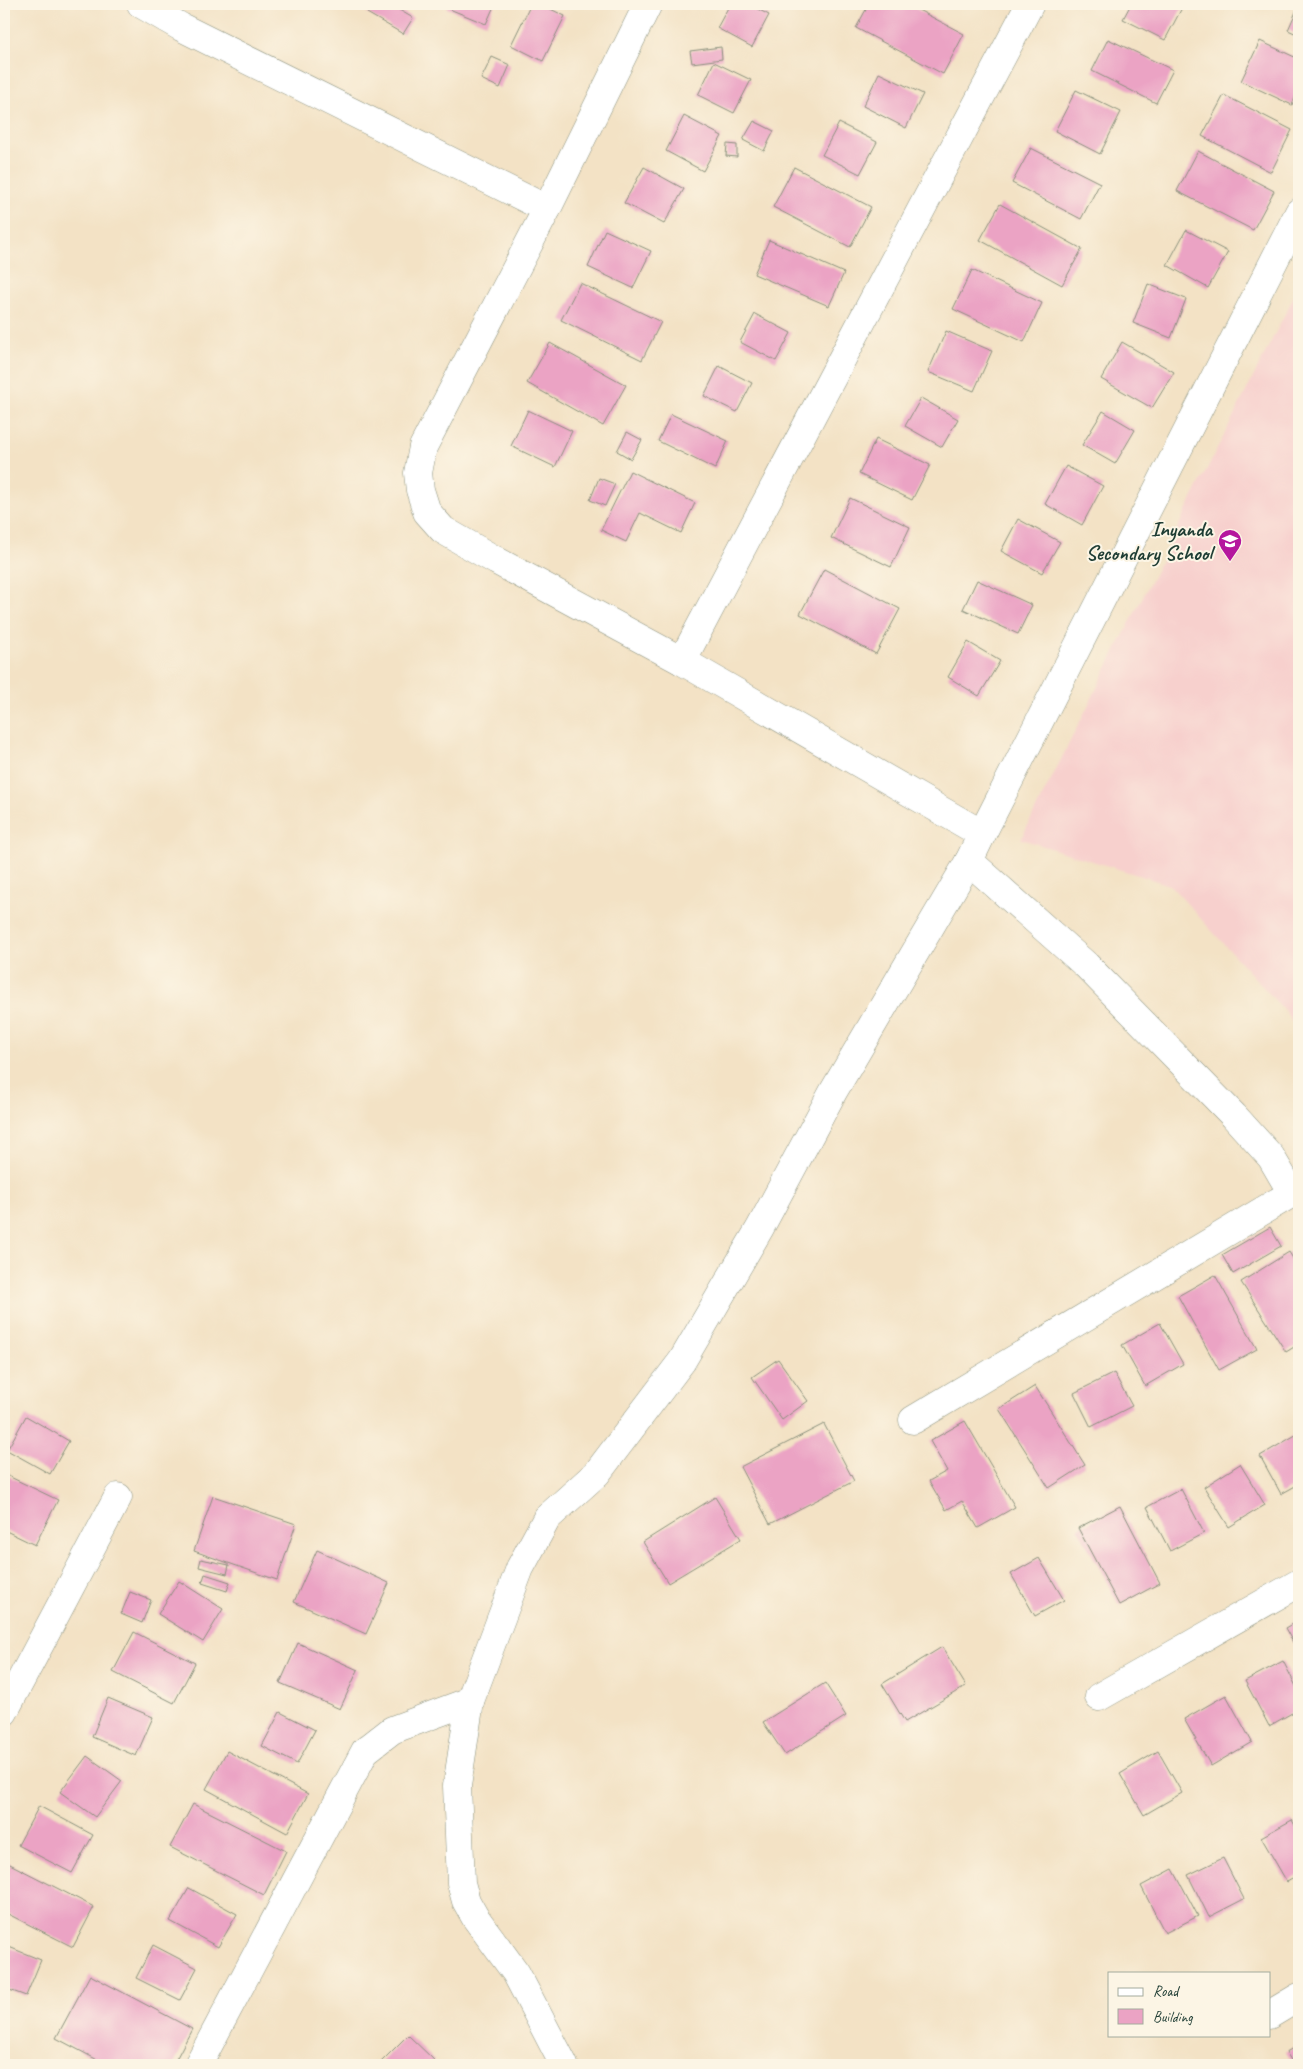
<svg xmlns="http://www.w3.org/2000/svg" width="1303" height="2069" viewBox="0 0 1303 2069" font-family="Caveat,sans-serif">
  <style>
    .built { fill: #f7d0cd }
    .building { fill: #eba3c4 }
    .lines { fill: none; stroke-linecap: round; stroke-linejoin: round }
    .minor-casing { stroke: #89907c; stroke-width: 29 }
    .minor { stroke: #fff; stroke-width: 28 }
    .labels { text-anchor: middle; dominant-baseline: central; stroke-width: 4; stroke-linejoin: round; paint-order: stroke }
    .poi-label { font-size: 21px; font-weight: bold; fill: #1f3d34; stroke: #fcf5e5; text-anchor: end }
  </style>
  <rect width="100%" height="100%" fill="#fcf5e5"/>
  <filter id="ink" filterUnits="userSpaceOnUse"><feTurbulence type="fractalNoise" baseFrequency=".02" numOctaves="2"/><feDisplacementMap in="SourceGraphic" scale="10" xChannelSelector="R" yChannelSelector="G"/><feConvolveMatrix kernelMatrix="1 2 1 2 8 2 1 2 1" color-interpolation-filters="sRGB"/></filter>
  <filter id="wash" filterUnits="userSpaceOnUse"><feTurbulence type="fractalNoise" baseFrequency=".0096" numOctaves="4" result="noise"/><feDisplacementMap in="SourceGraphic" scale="20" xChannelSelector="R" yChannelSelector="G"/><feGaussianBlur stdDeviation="1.12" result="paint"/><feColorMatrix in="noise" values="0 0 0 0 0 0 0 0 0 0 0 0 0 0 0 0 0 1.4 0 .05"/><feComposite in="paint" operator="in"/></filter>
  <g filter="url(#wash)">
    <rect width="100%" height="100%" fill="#f3e2c5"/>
    <polygon class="built" points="1299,286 1299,1031 1284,1010 1170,885 1021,839"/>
    <g id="blocks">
      <g class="building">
        <polygon points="372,4 389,4 413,18 403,34 367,13"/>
        <polygon points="448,4 495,4 486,24 447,8"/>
        <polygon points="531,4 540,4 565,16 543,61 511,45"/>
        <polygon points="730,4 748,4 769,15 752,47 717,28"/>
        <polygon points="869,4 907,4 964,34 943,74 856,28"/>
        <polygon points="1131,4 1184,4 1165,40 1123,19"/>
        <polygon points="1299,5 1299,35 1288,30"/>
        <polygon points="1108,39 1173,70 1156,103 1092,71"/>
        <polygon points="1260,41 1299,59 1299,89 1292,105 1241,81"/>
        <polygon points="721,47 722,59 692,63 690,51"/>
        <polygon points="492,57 510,65 500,88 481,79"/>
        <polygon points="714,62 751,80 734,113 698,95"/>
        <polygon points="879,73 923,94 906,128 863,106"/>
        <polygon points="1076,90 1121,112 1100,154 1055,131"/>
        <polygon points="1224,95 1292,130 1271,172 1202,136"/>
        <polygon points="684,116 722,136 703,171 666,151"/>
        <polygon points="754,121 774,131 764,151 743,140"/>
        <polygon points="839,123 877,142 860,174 822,155"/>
        <polygon points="727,144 737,145 737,157 726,156"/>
        <polygon points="1031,148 1100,183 1081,219 1012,183"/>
        <polygon points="1198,151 1274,191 1253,230 1177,191"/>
        <polygon points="644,167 684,189 664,224 624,203"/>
        <polygon points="794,167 871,207 850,247 773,207"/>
        <polygon points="1000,204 1082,249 1062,285 980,240"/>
        <polygon points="605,230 651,251 633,288 588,267"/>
        <polygon points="1186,230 1228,252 1208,288 1167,265"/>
        <polygon points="769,240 844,273 829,306 754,274"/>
        <polygon points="972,270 1042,303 1024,342 953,309"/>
        <polygon points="580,283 661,322 642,360 561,320"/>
        <polygon points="1148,284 1186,299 1171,338 1133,323"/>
        <polygon points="755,314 791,333 776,361 740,342"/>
        <polygon points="946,331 992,351 974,391 928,372"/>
        <polygon points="1122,342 1174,372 1152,408 1101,379"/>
        <polygon points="550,343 626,385 603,426 527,383"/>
        <polygon points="719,366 752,383 737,412 704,396"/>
        <polygon points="921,398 958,419 942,447 905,426"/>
        <polygon points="528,410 572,431 555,467 511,446"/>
        <polygon points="1103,411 1135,430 1115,464 1082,445"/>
        <polygon points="671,414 728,441 715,469 658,441"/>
        <polygon points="627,432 642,440 631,459 617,451"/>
        <polygon points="876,439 930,465 912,500 859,474"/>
        <polygon points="1066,466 1103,486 1082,525 1045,504"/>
        <polygon points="630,471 695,503 681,533 640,513 626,542 601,530"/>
        <polygon points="599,478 615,484 605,506 590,500"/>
        <polygon points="850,498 910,527 891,567 831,538"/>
        <polygon points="1018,519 1060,542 1042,573 1001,551"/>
        <polygon points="824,569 900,609 876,654 800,614"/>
        <polygon points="977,580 1032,605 1018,634 963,609"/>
        <polygon points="968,642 1000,661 979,696 948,677"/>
        <polygon points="1270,1227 1281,1246 1233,1274 1222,1255"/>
        <polygon points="1289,1252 1299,1268 1299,1344 1286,1352 1241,1282"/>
        <polygon points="1215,1275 1257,1349 1219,1370 1178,1296"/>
        <polygon points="1160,1323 1183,1364 1145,1386 1122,1345"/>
        <polygon points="778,1359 808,1401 782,1420 752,1377"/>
        <polygon points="1114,1373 1132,1406 1091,1427 1074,1393"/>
        <polygon points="1035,1386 1085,1465 1049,1488 999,1409"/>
        <polygon points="26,1416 69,1441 50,1474 7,1450"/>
        <polygon points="965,1421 1015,1507 978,1528 962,1501 946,1510 929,1481 947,1471 930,1441"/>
        <polygon points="824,1424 854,1481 770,1524 740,1467"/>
        <polygon points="1299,1433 1299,1484 1281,1494 1260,1456"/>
        <polygon points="1240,1464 1265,1505 1229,1527 1204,1487"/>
        <polygon points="4,1474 58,1500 35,1545 4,1530"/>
        <polygon points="1181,1489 1204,1533 1170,1551 1147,1507"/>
        <polygon points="213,1496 296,1524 277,1580 194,1551"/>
        <polygon points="715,1497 741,1539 668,1583 643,1542"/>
        <polygon points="1120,1506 1160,1583 1119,1605 1078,1528"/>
        <polygon points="317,1550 389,1583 366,1634 294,1602"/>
        <polygon points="1039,1558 1064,1600 1035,1616 1011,1574"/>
        <polygon points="201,1559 229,1565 227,1574 199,1567"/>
        <polygon points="205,1574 230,1582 227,1591 202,1583"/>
        <polygon points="179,1581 223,1609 203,1642 158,1614"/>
        <polygon points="130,1592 151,1600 142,1623 121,1614"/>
        <polygon points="1299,1620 1299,1653 1285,1628"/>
        <polygon points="134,1632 195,1663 174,1703 113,1672"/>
        <polygon points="298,1643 358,1670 340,1709 280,1683"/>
        <polygon points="942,1647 966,1686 905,1722 882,1684"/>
        <polygon points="1283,1661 1299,1692 1299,1709 1269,1726 1245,1681"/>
        <polygon points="825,1683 846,1716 785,1755 763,1722"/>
        <polygon points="1226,1695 1252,1742 1211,1766 1184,1719"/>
        <polygon points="108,1698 153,1717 136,1756 92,1737"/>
        <polygon points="280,1712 315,1730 297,1764 262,1746"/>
        <polygon points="227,1751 308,1794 287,1833 206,1789"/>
        <polygon points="1158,1751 1182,1793 1144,1815 1120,1774"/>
        <polygon points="87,1756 122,1781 95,1817 60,1792"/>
        <polygon points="193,1804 286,1851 264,1895 170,1847"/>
        <polygon points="39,1806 93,1835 72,1873 18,1845"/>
        <polygon points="1292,1820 1299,1833 1299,1875 1287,1882 1261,1837"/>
        <polygon points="1223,1858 1244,1899 1209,1917 1188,1875"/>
        <polygon points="4,1861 94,1907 73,1947 4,1912"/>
        <polygon points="1173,1869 1198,1916 1165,1933 1141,1886"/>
        <polygon points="189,1888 237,1914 218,1947 170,1921"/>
        <polygon points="4,1945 41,1960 26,1996 4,1988"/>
        <polygon points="153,1945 197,1968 180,2000 136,1978"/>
        <polygon points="90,1975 192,2029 173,2065 107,2065 56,2038"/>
        <polygon points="408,2035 434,2060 428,2065 378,2065"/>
        <polygon points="1299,2045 1299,2065 1294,2065 1286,2052"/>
      </g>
    </g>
  </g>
  <g filter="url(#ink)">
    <use href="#blocks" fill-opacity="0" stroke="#89907c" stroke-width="1"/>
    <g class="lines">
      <g class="minor-casing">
        <g id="minor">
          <polyline points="141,4 181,27 547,209"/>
          <polyline points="648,4 547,209 423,447 418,473 420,490 427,512 443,530 497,561 682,661 982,834"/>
          <polyline points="682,661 1030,4"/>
          <polyline points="969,861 1086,965 1234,1116 1271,1157 1292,1193"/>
          <polyline points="913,1420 1299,1189"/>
          <polyline points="1099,1697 1299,1583"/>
          <polyline points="470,1701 520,1568 547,1518 597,1473 682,1361 760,1228 833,1092 969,861 982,834 1299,212"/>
          <polyline points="4,1712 118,1497"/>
          <polyline points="1269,2015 1299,1997"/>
          <polyline points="198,2065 365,1751 392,1730 470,1701 457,1786 461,1883 466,1901 475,1917 516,1973 564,2065"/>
        </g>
      </g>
      <use href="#minor" class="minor"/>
    </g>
  </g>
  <defs>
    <g id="school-pin" transform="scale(1.25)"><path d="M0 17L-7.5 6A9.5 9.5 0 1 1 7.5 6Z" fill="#b5179e" stroke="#fcf5e5"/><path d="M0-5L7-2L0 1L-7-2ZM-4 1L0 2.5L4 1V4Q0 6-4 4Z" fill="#fff"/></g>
  </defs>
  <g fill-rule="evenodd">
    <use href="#school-pin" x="1230" y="541"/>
  </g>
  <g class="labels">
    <g class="poi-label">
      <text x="1212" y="529">Inyanda<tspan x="1212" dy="24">Secondary School</tspan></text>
    </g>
  </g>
  <rect width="1303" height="2069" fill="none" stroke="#fcf5e5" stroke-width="20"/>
  <rect x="1108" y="1972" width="162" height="65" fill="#fcf5e5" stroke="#a4ab9e"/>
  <rect x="1118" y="1988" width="25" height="8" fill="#ffffff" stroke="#a4ab9e"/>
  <text x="1153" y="1996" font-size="15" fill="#1f3d34">Road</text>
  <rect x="1118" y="2009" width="25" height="15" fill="#eba3c4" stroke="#a4ab9e"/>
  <text x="1153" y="2022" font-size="15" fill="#1f3d34">Building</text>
</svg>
